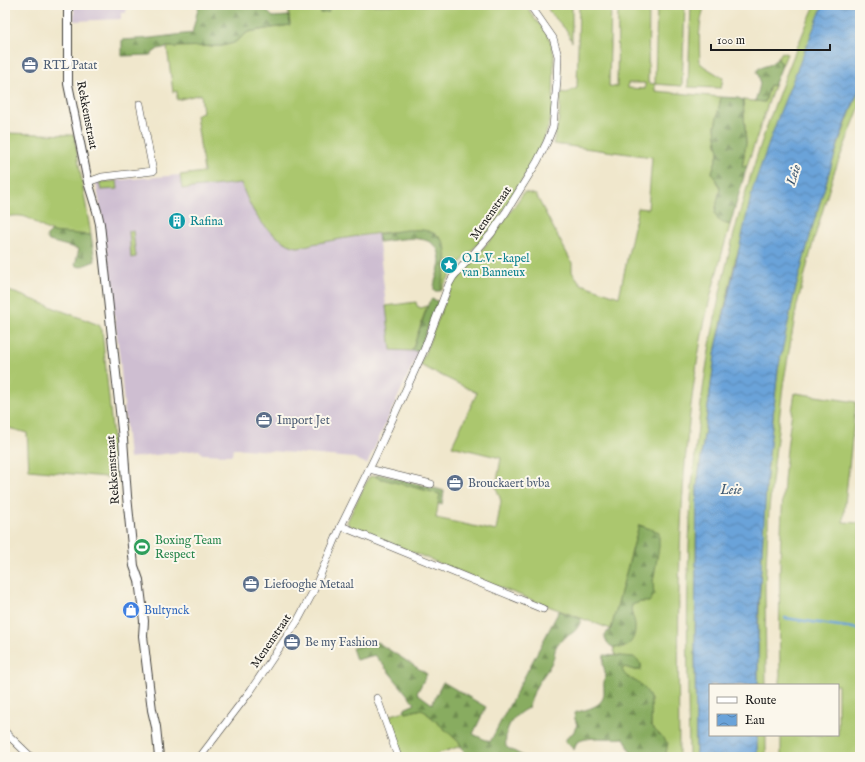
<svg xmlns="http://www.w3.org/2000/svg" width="865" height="762" viewBox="0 0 865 762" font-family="'IM FELL English',serif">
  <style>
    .industrial { fill: #cebed1 }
    .grass { fill: #abc76e; stroke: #647245; fill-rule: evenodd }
    .forest { fill: url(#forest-firs); stroke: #52643e }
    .water { fill: url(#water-waves); stroke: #43607a }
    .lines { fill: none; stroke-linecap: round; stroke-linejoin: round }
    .stream { stroke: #6aa3d9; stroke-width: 2.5 }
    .minor-casing { stroke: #3c3a36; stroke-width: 8 }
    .tertiary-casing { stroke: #3c3a36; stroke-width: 10 }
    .minor { stroke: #fff; stroke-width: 7 }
    .tertiary { stroke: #fff; stroke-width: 8 }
    .labels { text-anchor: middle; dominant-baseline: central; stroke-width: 4; stroke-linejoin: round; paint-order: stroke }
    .service-label { font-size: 12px; fill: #4e5e75; stroke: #fbf7ec; text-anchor: start }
    .street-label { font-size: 12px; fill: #1c1c1c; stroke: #fbf7ec }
    .culture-label { font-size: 12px; fill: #0d838f; stroke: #fbf7ec; text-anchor: start }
    .leisure-label { font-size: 12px; fill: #27864d; stroke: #fbf7ec; text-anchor: start }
    .shop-label { font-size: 12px; fill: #366cbe; stroke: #fbf7ec; text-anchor: start }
    .water-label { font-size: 13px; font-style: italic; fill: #3f5971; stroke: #fbf7ec }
  </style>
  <defs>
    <pattern id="forest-firs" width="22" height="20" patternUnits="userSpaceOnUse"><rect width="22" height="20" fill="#88ac61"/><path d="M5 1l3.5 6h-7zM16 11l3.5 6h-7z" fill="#6e8b4f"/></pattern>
    <pattern id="water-waves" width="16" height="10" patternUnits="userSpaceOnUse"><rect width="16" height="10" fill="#6aa3d9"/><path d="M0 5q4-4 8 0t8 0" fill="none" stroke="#5684af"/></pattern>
  </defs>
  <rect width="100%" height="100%" fill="#fbf7ec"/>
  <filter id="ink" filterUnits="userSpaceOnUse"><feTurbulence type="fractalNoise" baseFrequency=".025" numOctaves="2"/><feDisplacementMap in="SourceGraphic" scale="8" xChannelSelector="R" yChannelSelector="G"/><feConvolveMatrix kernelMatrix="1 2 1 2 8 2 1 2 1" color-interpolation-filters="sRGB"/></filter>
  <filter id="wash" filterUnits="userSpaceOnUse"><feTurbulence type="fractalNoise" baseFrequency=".012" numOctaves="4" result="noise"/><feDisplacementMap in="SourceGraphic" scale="16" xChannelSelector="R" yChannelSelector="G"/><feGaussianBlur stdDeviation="0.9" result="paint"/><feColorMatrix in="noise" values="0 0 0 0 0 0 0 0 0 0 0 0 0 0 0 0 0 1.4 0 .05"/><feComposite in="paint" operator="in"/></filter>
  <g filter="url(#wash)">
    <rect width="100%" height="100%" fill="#f0e7cc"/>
    <g class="industrial">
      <polygon points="74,5 126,5 126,13 121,13 121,19 74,21"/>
      <polygon points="180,175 182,189 241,183 341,239 378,234 391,350 419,351 367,464 354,458 233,448 232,455 202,454 199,450 129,458 120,360 103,223 96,182"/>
    </g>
    <g class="grass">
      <path d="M288,5H320L321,13L328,12V5H526L534,18L547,33L551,43L554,55L553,108L550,122L540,150L530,168L491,230L460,263L446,261C447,252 446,242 438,236C420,223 341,239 318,243C311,244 303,247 297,247C291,246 284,242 280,239C258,224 250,207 241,183L182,189L180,175L204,172L196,115L203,113L201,94L177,100V91L173,92L167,47L222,46L234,43L248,32L290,25Z"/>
      <polygon points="547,5 572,5 572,42 567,31 549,11"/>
      <path d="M579,5H611L609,86L617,87L618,5H649L648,83L655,84L657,5H685L682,86L655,84V91L721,97L715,127L717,144L719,151L712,172L720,188L715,214L723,223L730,225C718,268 705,312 698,357C676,489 678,624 679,757H663L666,753L663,738L651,726V699L635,681L624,675L621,669L625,667L634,670H641V664L621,656H616L613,647L624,648L632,614L631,610L632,604L640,602L649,601L653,595V582L658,532L639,525L611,629C523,598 438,563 352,527L349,525L347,522L369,477L377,475L376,477L379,478L440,494L436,518L496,531L501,501L496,487L501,458L452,446L477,393L420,365L451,287L460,274L494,236L524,192L536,195L572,263V272L581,284L619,297L638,208L648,209L652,157L553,144L559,118L561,92L566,93L577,88ZM628,83H645V89L628,88Z"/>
      <path d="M691,5H705C698,24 699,43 700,63L705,67L723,78L721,88L688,87Z"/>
      <path d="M815,5H823L735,261L716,348L697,487L695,645L696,757H689C688,686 686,615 689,544C690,525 690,505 692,486C700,391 716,294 743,201C762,135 787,69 815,5Z"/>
      <polygon points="782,52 787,54 781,68 781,62 777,59"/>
      <polygon points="770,85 774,86 747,166 742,168 746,143 743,100 765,102"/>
      <path d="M860,87V106L834,173L813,243L797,305L783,386L769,508L765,586L766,685H758C758,601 762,517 771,434C774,412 775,391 778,370C794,274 825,176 860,87Z"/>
      <path d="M5,133L74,135L91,235C79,234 61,235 51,231C30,223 32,212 5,217Z"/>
      <polygon points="117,181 118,189 101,190 99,182"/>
      <polygon points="129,231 133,231 136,257 131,258"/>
      <polygon points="445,268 453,272 445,283 442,290 440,291"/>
      <polygon points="5,290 18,294 99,325 102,330 117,478 29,470 27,433 5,427"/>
      <polygon points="416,302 417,306 421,308 427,306 412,351 391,350 386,306"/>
      <path d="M795,393L856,402L843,522L860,523V757H781V735H838V685H780C779,588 778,489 795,393Z"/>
      <polygon points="422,709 459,742 461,746 428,757 402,757 388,716 405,711 406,713"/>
      <rect x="757" y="735" width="9" height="22"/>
    </g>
    <g class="forest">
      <polygon points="199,5 261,5 273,17 289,16 290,25 248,32 234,43 222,46 167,47 158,49 150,55 122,56 122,40 151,38 192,33"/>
      <polygon points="314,5 328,5 329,12 321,13 320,6 314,6"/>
      <path d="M777,59L781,62V68L774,86L770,85L765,102L755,101C758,91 763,83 757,72L759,68L769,65Z"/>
      <polygon points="721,97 738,98 743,100 746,143 742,167 747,166 730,225 718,220 715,213 720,188 712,172 719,151 717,144 715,127"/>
      <path d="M406,230C413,230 421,229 428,231C456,239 445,271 440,291H434C433,281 440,271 440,260C439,229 398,240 379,242L378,234Z"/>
      <polygon points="51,232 91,235 95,261 80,267 75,265 79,249 49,241 46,237"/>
      <polygon points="432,299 438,301 419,351 412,351 429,302"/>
      <polygon points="379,474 434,488 444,491 442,504 438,504 440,494 379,478 376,477 377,475"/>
      <path d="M639,525L659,532V547L653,582L654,595L649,602H640L632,605C629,614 635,617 635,626C636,639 628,651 613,647C608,645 606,641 604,635L611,629Z"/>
      <path d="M559,611L581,619C577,636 566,633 557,645C554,649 555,656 553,660C548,671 541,678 536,687C533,693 531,701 528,708C512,716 504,728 506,747L525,757H467L459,742L422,709L406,713L404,709L415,704L375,655L356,660L352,648L377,642L427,674L417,693L432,704L443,682L486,707L473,734L490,742Z"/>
      <path d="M604,655L634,657L641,664V670H634L625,667L622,669C625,677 628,677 635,681C655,692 651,708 651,726L668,743L666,753L663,757C659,757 653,755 650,755C644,756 636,759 631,753C628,748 627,742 624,738C607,740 592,735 577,742L574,750L565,741L568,736L573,733L577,725L575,719L574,713C587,709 605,707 604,691C604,685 603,681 606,676L603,664Z"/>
    </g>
    <polygon class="water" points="823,5 860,5 860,87 841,135 813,225 794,295 778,370 767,473 758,618 758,685 710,685 710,735 757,735 757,757 696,757 695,645 697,487 716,348 753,188 780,112"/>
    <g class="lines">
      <polyline class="stream" points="785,618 860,629"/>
    </g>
  </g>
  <g filter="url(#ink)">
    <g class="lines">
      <g class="minor-casing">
        <g id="minor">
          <polyline points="88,182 102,177 153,171 140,104"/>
          <polyline points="369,469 431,484"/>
          <polyline points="341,526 543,609"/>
          <polyline points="377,698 398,757"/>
          <polyline points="5,732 31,757"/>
          <polyline points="200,757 251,690 298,620 313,592 341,526 375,457 424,350 449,284 453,277 491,234 506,212 537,162 547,142 553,127 557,81 558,56 553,38 530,5"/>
        </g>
      </g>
      <g class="tertiary-casing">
        <polyline id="tertiary" points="68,5 68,84 88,182 97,211 100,224 123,439 127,496 134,566 139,580 144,621 143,636 152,710 156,727 159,757"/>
      </g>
      <use href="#minor" class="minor"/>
      <use href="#tertiary" class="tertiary"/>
    </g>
  </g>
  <defs>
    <g id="office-disc" transform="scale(0.9)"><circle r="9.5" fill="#5c6f8a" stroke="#fbf7ec"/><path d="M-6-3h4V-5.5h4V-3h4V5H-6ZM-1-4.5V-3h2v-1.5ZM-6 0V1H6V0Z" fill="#fff"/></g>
    <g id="building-disc" transform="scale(0.9)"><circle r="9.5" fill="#0f9aa8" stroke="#fbf7ec"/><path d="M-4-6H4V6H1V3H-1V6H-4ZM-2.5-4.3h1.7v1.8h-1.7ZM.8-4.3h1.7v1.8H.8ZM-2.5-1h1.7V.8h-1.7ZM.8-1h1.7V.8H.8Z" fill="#fff"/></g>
    <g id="sight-disc" transform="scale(0.9)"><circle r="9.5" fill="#0f9aa8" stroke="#fbf7ec"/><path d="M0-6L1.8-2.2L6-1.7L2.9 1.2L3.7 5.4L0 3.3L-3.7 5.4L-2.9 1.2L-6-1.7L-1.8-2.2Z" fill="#fff"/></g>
    <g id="stadium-disc" transform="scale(0.9)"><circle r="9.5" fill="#2e9e5b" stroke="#fbf7ec"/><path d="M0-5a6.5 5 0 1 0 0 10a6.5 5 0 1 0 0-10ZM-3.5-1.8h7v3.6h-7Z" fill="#fff"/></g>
    <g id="shop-disc" transform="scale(0.9)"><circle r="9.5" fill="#3f7fe0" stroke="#fbf7ec"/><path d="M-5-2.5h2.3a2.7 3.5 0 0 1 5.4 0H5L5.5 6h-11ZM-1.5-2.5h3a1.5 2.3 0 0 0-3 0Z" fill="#fff"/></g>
  </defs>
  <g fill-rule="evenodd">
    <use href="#office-disc" x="30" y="65"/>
    <use href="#building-disc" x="177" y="221"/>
    <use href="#sight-disc" x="449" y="265"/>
    <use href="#office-disc" x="264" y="420"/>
    <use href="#office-disc" x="455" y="483"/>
    <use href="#stadium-disc" x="142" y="547"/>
    <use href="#office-disc" x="251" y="584"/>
    <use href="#shop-disc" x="131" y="610"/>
    <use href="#office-disc" x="292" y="642"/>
  </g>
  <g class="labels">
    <g class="service-label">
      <text x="43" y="65">RTL Patat</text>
      <text x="277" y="420">Import Jet</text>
      <text x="468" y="483">Brouckaert bvba</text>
      <text x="264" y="584">Liefooghe Metaal</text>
      <text x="305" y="642">Be my Fashion</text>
    </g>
    <g class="street-label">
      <text transform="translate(87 115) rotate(79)">Rekkemstraat</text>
      <text transform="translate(491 213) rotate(-55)">Menenstraat</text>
      <text transform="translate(113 470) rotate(-94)">Rekkemstraat</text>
      <text transform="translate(271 641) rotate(-56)">Menenstraat</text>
    </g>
    <g class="culture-label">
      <text x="190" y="221">Rafina</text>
      <text x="462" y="258">O.L.V. -kapel<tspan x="462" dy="14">van Banneux</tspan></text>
    </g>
    <g class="leisure-label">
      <text x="155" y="540">Boxing Team<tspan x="155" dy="14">Respect</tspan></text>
    </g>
    <g class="shop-label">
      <text x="144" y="610">Bultynck</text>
    </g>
    <g class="water-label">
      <text transform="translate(794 175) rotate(-73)">Leie</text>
      <text x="731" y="490">Leie</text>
    </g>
  </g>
  <rect width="865" height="762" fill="none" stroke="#fbf7ec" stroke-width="20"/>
  <rect x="709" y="684" width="130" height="52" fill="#fbf7ec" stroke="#a29f99"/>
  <rect x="717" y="697" width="20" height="6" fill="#ffffff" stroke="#a29f99"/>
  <text x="745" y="704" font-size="12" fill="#1c1c1c">Route</text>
  <rect x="717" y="714" width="20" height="12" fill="url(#water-waves)" stroke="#a29f99"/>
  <text x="745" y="724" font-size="12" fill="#1c1c1c">Eau</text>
  <path d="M711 44v6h119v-6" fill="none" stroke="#1c1c1c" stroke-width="2"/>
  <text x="717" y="44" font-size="12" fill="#1c1c1c" stroke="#fbf7ec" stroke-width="3" paint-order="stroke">100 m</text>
</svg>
